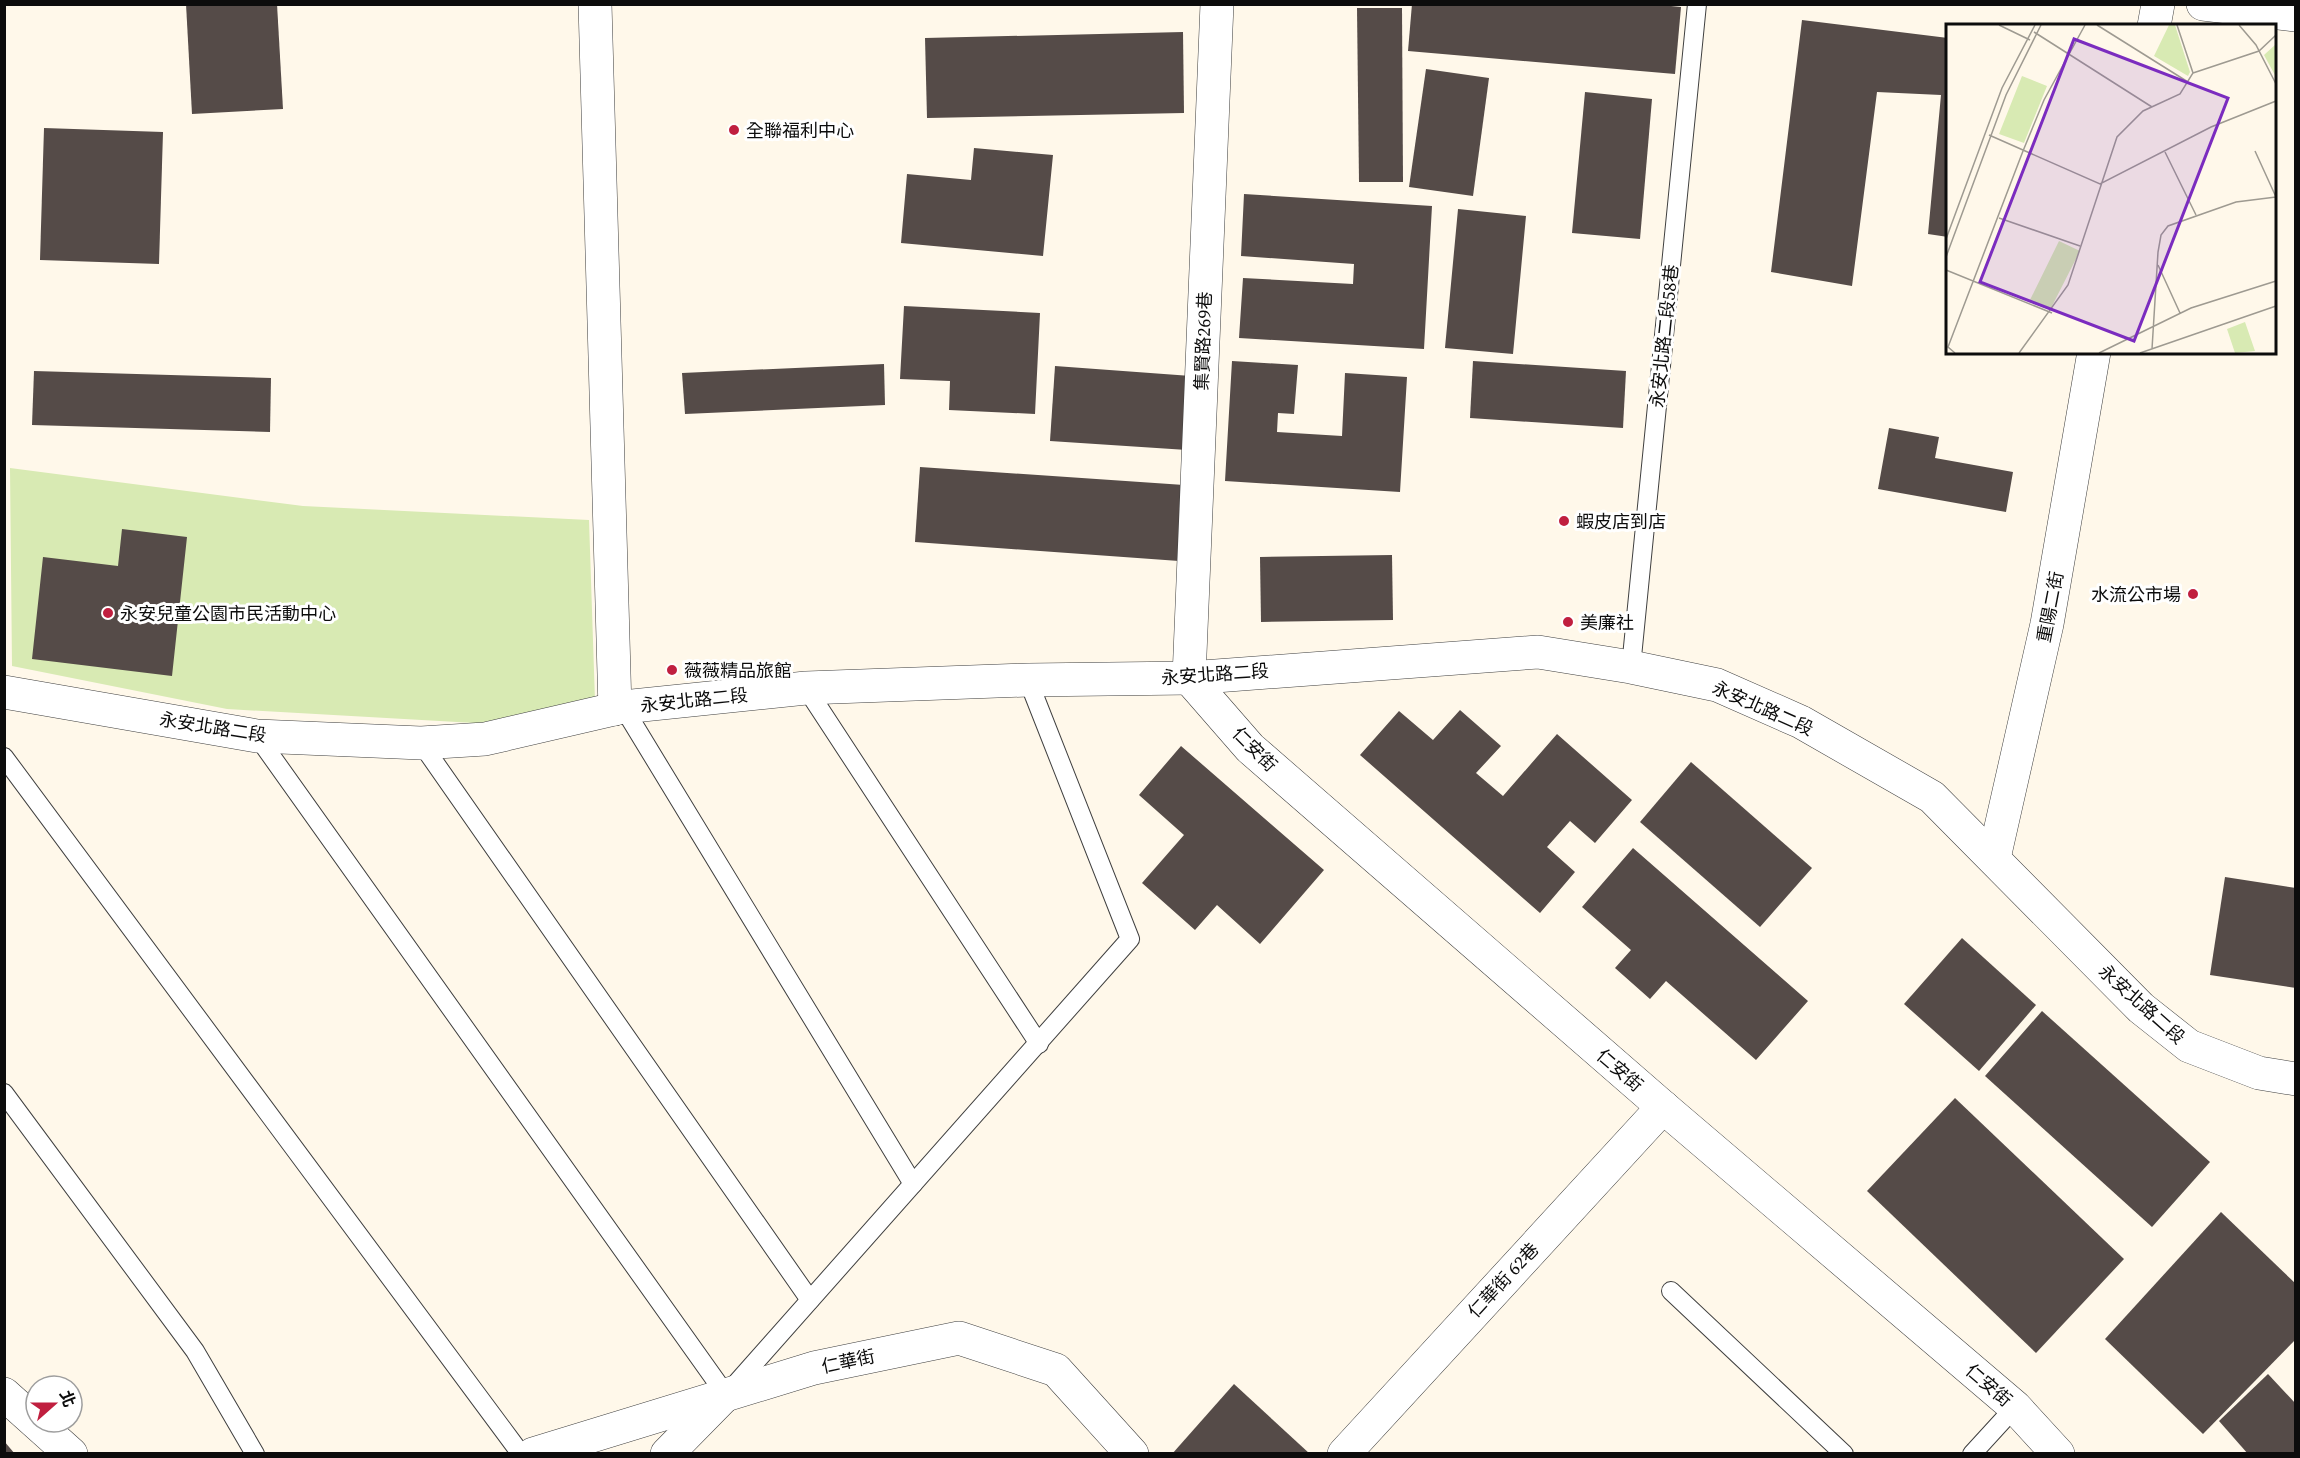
<svg xmlns="http://www.w3.org/2000/svg" width="2300" height="1458" viewBox="0 0 2300 1458" font-family="'Source Serif 4','Noto Sans TC',serif">
  <style>
    .green { fill: #d8eab3 }
    .building { fill: #554b48 }
    .lines { fill: none; stroke-linecap: round; stroke-linejoin: round }
    .service-casing { stroke: #3f3f3f; stroke-width: 20 }
    .minor-casing { stroke: #3f3f3f; stroke-width: 34 }
    .service { stroke: #fff; stroke-width: 18 }
    .minor { stroke: #fff; stroke-width: 33 }
    .poi-dot { fill: #c01f3f; stroke: #fff; stroke-width: 2 }
    .labels { text-anchor: middle; dominant-baseline: central; stroke-width: 6; stroke-linejoin: round; paint-order: stroke }
    .poi-label { font-size: 18px; fill: #0c0c0c; stroke: #fff; text-anchor: start }
    .street-label { font-size: 18px; fill: #0c0c0c; stroke: #fff }
    .inset-road { fill: none; stroke: #9e9a91; stroke-width: 1.5 }
    .view { fill: #7b2cbf; fill-opacity: 0.15; stroke: #7b2cbf; stroke-width: 3 }
    .inset-edge { fill: none; stroke: #0c0c0c; stroke-width: 3 }
  </style>
  <rect width="100%" height="100%" fill="#fff8ea"/>
  <polygon class="green" points="10,468 303,506 589,520 595,701 563,728 227,709 12,666"/>
  <g class="building">
    <polygon points="186,4 277,4 283,109 192,114"/>
    <polygon points="1412,4 1651,4 1681,7 1675,74 1408,51"/>
    <polygon points="1357,8 1402,8 1403,182 1359,182"/>
    <polygon points="1802,20 1948,38 1948,237 1928,234 1941,95 1877,92 1852,286 1771,272"/>
    <polygon points="1183,32 1184,113 927,118 925,38"/>
    <polygon points="1426,69 1489,78 1473,196 1409,187"/>
    <polygon points="1585,92 1652,99 1640,239 1572,233"/>
    <polygon points="44,128 163,132 159,264 40,260"/>
    <polygon points="974,148 1053,155 1043,256 901,243 907,174 971,180"/>
    <polygon points="1244,194 1432,206 1424,349 1239,338 1243,278 1353,284 1354,264 1241,256"/>
    <polygon points="1458,209 1526,216 1513,354 1445,348"/>
    <polygon points="904,306 1040,313 1035,414 949,410 950,381 900,379"/>
    <polygon points="1232,361 1298,365 1294,414 1278,413 1277,432 1342,436 1345,373 1407,377 1400,492 1225,481"/>
    <polygon points="1473,361 1626,371 1623,428 1470,418"/>
    <polygon points="884,364 885,405 685,414 682,373"/>
    <polygon points="1055,366 1191,376 1187,450 1050,441"/>
    <polygon points="34,371 271,378 270,432 32,425"/>
    <polygon points="1889,428 1939,437 1935,458 2013,472 2006,512 1878,489"/>
    <polygon points="920,467 1184,485 1179,561 915,542"/>
    <polygon points="122,529 187,537 172,676 32,659 43,557 118,566"/>
    <polygon points="1392,555 1393,620 1261,622 1260,557"/>
    <polygon points="1460,710 1501,746 1476,773 1503,796 1557,734 1632,800 1595,843 1570,821 1547,847 1575,872 1540,913 1360,755 1399,711 1433,740"/>
    <polygon points="1181,746 1324,870 1260,944 1217,905 1195,930 1142,883 1184,835 1139,795"/>
    <polygon points="1691,762 1812,868 1760,927 1640,822"/>
    <polygon points="1633,848 1808,1001 1756,1060 1666,981 1650,999 1615,968 1631,950 1582,907"/>
    <polygon points="2225,877 2296,888 2296,988 2210,975"/>
    <polygon points="1962,938 2036,1005 1979,1071 1904,1004"/>
    <polygon points="2042,1011 2210,1162 2152,1227 1985,1076"/>
    <polygon points="1955,1098 2124,1259 2036,1353 1867,1191"/>
    <polygon points="2221,1212 2296,1284 2296,1339 2203,1434 2105,1339"/>
    <polygon points="2268,1374 2296,1404 2296,1454 2248,1454 2219,1421"/>
    <polygon points="1234,1384 1310,1454 1172,1454"/>
    <polygon points="4,1441 15,1454 4,1454"/>
  </g>
  <g class="lines">
    <g class="service-casing">
      <g id="service">
        <polyline points="1631,667 1697,4"/>
        <polyline points="806,688 1039,1044"/>
        <polyline points="623,707 913,1184"/>
        <polyline points="257,736 726,1395 1130,939 1028,680"/>
        <polyline points="421,743 810,1300"/>
        <polyline points="4,757 521,1454"/>
        <polyline points="4,1093 195,1351 255,1454"/>
        <polyline points="1671,1291 1844,1454"/>
        <polyline points="1972,1454 2015,1407"/>
      </g>
    </g>
    <g class="minor-casing">
      <g id="minor">
        <polyline points="595,4 615,709"/>
        <polyline points="1217,4 1189,678 1250,748 1663,1107 2015,1407 2058,1454"/>
        <polyline points="2203,4 2296,15"/>
        <polyline points="2154,26 2158,4"/>
        <polyline points="4,692 257,736 421,743 485,739 623,707 806,688 1028,680 1189,678 1538,652 1631,667 1717,685 1801,722 1932,797 2141,1008 2189,1046 2259,1073 2296,1079"/>
        <polyline points="1994,858 2047,624 2094,352"/>
        <polyline points="4,1394 71,1454"/>
        <polyline points="533,1454 814,1368 959,1338 1056,1370 1132,1454"/>
        <polyline points="667,1454 723,1397"/>
        <polyline points="1344,1454 1663,1107"/>
      </g>
    </g>
    <use href="#service" class="service"/>
    <use href="#minor" class="minor"/>
  </g>
  <g class="poi-dot">
    <circle cx="734" cy="130" r="6"/>
    <circle cx="1564" cy="521" r="6"/>
    <circle cx="2193" cy="594" r="6"/>
    <circle cx="108" cy="613" r="6"/>
    <circle cx="1568" cy="622" r="6"/>
    <circle cx="672" cy="670" r="6"/>
  </g>
  <g class="labels">
    <g class="poi-label">
      <text x="746" y="130">全聯福利中心</text>
      <text x="1576" y="521">蝦皮店到店</text>
      <text x="2181" y="594" text-anchor="end">水流公市場</text>
      <text x="120" y="613">永安兒童公園市民活動中心</text>
      <text x="1580" y="622">美廉社</text>
      <text x="684" y="670">薇薇精品旅館</text>
    </g>
    <g class="street-label">
      <text transform="translate(1664 336) rotate(-84)">永安北路二段58巷</text>
      <text transform="translate(1203 341) rotate(-88)">集賢路269巷</text>
      <text transform="translate(2050 607) rotate(-79)">重陽二街</text>
      <text transform="translate(1215 674) rotate(-4)">永安北路二段</text>
      <text transform="translate(694 700) rotate(-6)">永安北路二段</text>
      <text transform="translate(1763 708) rotate(24)">永安北路二段</text>
      <text transform="translate(213 727) rotate(9)">永安北路二段</text>
      <text transform="translate(1255 749) rotate(45)">仁安街</text>
      <text transform="translate(2142 1004) rotate(42)">永安北路二段</text>
      <text transform="translate(1620 1070) rotate(41)">仁安街</text>
      <text transform="translate(1503 1280) rotate(-47)">仁華街 62巷</text>
      <text transform="translate(848 1361) rotate(-12)">仁華街</text>
      <text transform="translate(1989 1385) rotate(41)">仁安街</text>
    </g>
  </g>
  <g transform="translate(1946 24)">
    <rect width="330" height="330" fill="#fff8ea"/>
    <path d="M223,1H229L244,48L242,52L208,32ZM330,20V53L318,31ZM76,52L101,62L78,119L53,110ZM113,217L134,227L105,284L84,276ZM299,298L309,327L289,329L281,305Z" fill="#d8eab3"/>
    <path class="inset-road" d="M53,1L84,16M151,1L242,58M293,1L310,21L330,60M88,8L206,83M247,49L313,27L330,11M43,111L154,160L265,103L330,77M309,127L330,173M219,128L250,191M53,194L134,222M0,215L56,64L89,1M0,233L60,71L95,1M212,241L234,289M0,246L106,289M206,325L212,228L215,211L222,202L290,178L330,173M9,329L2,323L77,127L98,76L139,1M73,329L122,261L171,113L197,87L234,70L247,49L231,1M153,329L245,284L330,257M194,329L330,282"/>
    <path class="view" d="M128,15L282,74L188,317L34,258Z"/>
    <rect width="330" height="330" class="inset-edge"/>
  </g>
  <rect width="2300" height="1458" fill="none" stroke="#0c0c0c" stroke-width="12"/>
  <g transform="translate(54 1404) rotate(69)"><circle r="28" fill="#ffffff" stroke="#9e9e9e" stroke-width="1.5"/>
  <path d="M0-4.5L10 22L0 15L-10 22Z" fill="#c01f3f"/>
  <text y="-9" font-size="16" font-weight="bold" text-anchor="middle" fill="#0c0c0c">北</text>
  </g>
</svg>
